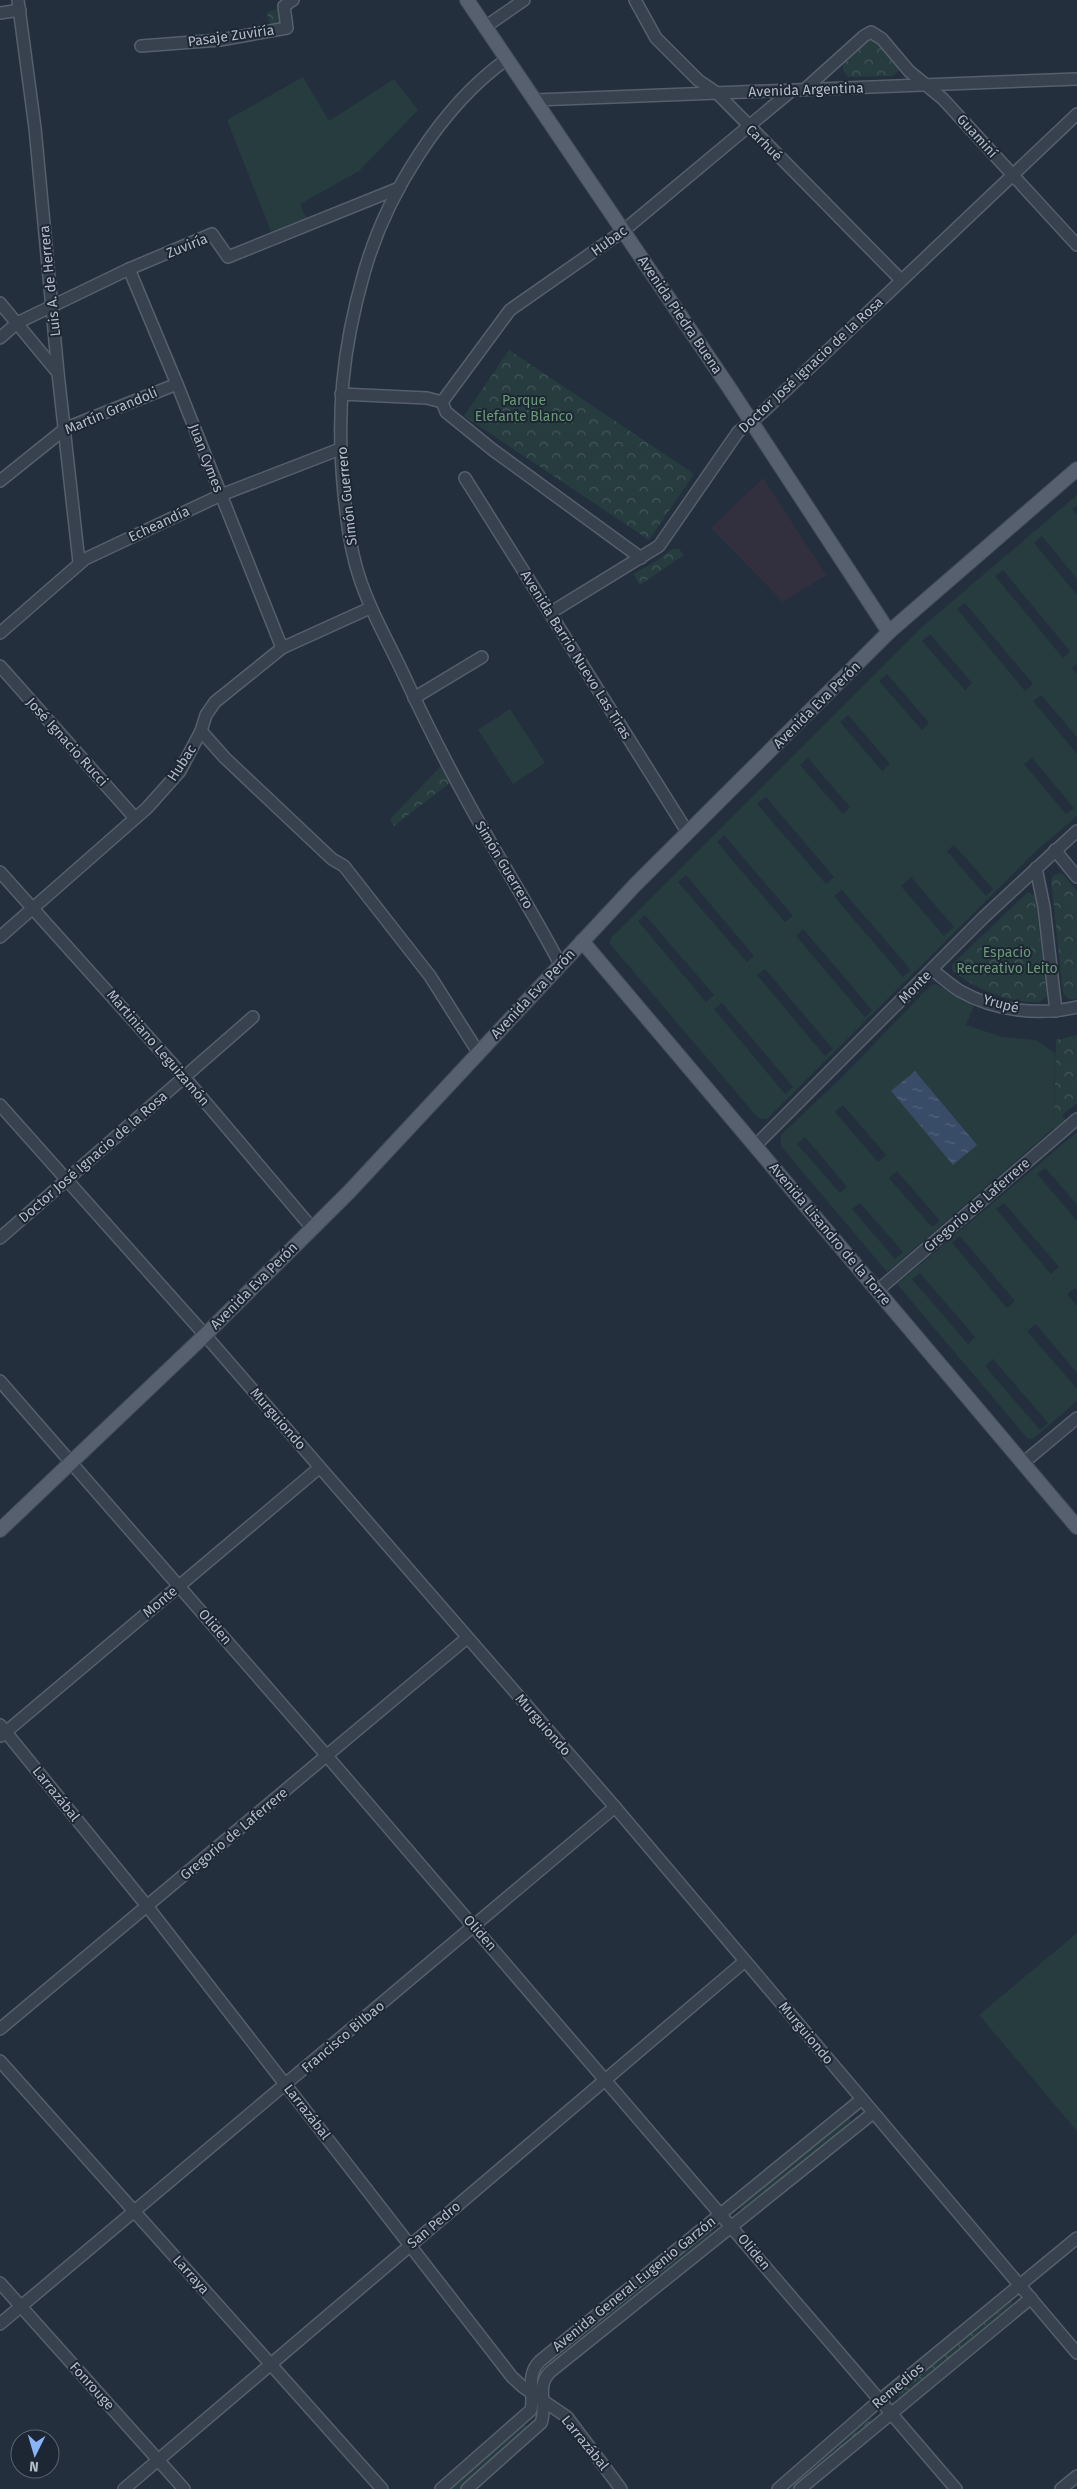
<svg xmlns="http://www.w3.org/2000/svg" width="1077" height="2489" viewBox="0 0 1077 2489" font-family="'Fira Sans',sans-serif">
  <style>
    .medical { fill: #32303f }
    .grass { fill: #263c3f; fill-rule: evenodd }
    .park { fill: url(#park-crowns) }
    .water { fill: url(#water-ripples) }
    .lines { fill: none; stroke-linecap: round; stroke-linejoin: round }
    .minor-casing { stroke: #565f6c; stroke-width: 14 }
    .major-casing { stroke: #414a57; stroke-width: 16 }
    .minor { stroke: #38414e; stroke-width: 11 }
    .major { stroke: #56606e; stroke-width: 14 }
    .labels { text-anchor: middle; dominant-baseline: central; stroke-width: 4; stroke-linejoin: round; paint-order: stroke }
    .street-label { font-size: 14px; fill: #b4bcc9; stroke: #1d2633 }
    .park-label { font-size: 14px; fill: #6b9a76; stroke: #1d2633 }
  </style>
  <defs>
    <pattern id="park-crowns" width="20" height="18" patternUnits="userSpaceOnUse" patternTransform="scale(1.25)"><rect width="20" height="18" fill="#263c3f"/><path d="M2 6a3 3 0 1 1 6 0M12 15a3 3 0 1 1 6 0" fill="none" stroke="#435659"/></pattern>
    <pattern id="water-ripples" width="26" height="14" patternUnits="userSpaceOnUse" patternTransform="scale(1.25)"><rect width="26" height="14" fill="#394c67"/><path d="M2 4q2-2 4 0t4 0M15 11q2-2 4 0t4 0" fill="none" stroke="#53647b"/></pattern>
  </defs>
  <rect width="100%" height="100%" fill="#242f3e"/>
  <polygon class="medical" points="763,478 826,575 783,602 711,528"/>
  <g class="grass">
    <polygon points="303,77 329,121 394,79 418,110 359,171 300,204 309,224 274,239 227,120"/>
    <path d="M1077,495V505L1072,509L1077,515V579L1042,536L1034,543L1077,595V664L1072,668L1077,674V737L1041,695L1033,701L1077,754V816L1036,851L767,1119L758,1118L610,944L611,938L921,628ZM1003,570L1070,651L1063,658L995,576ZM965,603L1033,684L1025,691L957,609ZM930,634L972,683L965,690L922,641ZM887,674L929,723L922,730L879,681ZM848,715L890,764L882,771L840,722ZM808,758L850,807L843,814L800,765ZM1032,758L1074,808L1066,814L1024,764ZM766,797L834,877L826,884L757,804ZM724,835L793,916L785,922L717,842ZM954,845L993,889L986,896L947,851ZM686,875L754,956L747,962L678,882ZM911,877L954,927L944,936L901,886ZM842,890L911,970L903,977L834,896ZM645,915L714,995L706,1002L638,921ZM803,929L872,1010L865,1017L796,936ZM765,969L833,1049L825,1056L757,975ZM722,1003L793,1087L785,1094L714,1009Z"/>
    <polygon points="510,709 545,763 513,784 478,730"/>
    <path d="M936,984L974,1006L966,1025L1002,1037L1036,1040L1055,1053L1054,1128L887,1272L781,1146V1135L845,1074L931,985ZM843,1105L886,1155L878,1162L835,1112ZM805,1137L847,1187L840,1193L797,1144ZM897,1171L940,1221L932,1227L889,1178ZM860,1203L903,1252L895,1259L852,1209Z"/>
    <path d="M1077,1132V1204L1045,1168L1037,1174L1077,1221V1290L1075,1288L1067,1294L1077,1306V1373L1036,1324L1027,1331L1077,1389V1401L1034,1438L1028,1439L897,1284ZM1004,1203L1059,1267L1051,1274L996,1209ZM960,1236L1015,1301L1007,1308L952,1243ZM920,1273L975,1337L968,1344L912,1279ZM993,1359L1048,1423L1040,1430L985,1366Z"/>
    <polygon points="1077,1933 1077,2131 979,2015"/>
    <polygon points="849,2116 852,2123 745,2210 740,2209 739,2206"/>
    <polygon points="710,2228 713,2235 553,2365 548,2364 547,2360"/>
    <polygon points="523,2424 527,2425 528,2430 460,2489 447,2489"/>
  </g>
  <g class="park">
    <polygon points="284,6 287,28 272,31 267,13"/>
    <polygon points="872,39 877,41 899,66 898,72 892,76 848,77 843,70 843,62 868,40"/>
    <polygon points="509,350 694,474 649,540 464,416"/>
    <polygon points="672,549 679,549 684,555 640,585 633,574 655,562"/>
    <polygon points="447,760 456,778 394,826 390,819"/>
    <polygon points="1060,873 1064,875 1077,891 1077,998 1072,1000 1066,997 1063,992 1051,880 1053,876"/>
    <path d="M1028,892L1035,896L1047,996L1040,1002C1011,1004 974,989 952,970V965L957,960Z"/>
    <polygon points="1077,1035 1077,1103 1062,1115 1067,1123 1058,1130 1054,1128 1056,1040"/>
    <polygon points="1010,2301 1012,2303 1012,2307 903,2399 898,2397 898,2392"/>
    <polygon points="871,2417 874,2423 797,2489 784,2489"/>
  </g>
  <polygon class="water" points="915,1071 977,1145 953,1165 891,1091"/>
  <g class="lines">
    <g class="minor-casing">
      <g id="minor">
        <polyline points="18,0 35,128 58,373 79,562"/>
        <polyline points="635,0 656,38 698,80 717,93 901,280"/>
        <polyline points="0,13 20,10"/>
        <polyline points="485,27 524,0"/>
        <polyline points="141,46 220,40 287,28 284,6 293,0"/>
        <path d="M507,59C441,106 386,195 364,273C342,350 336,415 344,494C347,521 350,547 358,573C370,612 391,646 408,684C427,725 448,766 470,806C499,859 532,910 560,964"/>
        <polyline points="804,90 864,36 871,32 882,39 909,71 943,99 1077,245"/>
        <polyline points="535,100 1077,79"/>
        <polyline points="129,269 177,384 282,648"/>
        <polyline points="0,303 58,373"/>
        <polyline points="0,338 17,323 129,269 212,234 228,257 399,188"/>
        <polyline points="341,394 427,398 442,402"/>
        <polyline points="442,402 510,310 623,231 791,91"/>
        <polyline points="442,402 446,412 493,450 641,558"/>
        <polyline points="465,478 688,833"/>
        <polyline points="0,481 66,428 177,384"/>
        <polyline points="550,613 659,546 738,432 763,412 1077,114"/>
        <polyline points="0,633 85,559 221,495 340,449"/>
        <polyline points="0,666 135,818"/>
        <polyline points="414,698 482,657"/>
        <polyline points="201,731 225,758 332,859 344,866 430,976 478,1052"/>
        <polyline points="1055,850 1077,877"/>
        <polyline points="1036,868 1044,907 1056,1011"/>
        <polyline points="0,872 185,1078 312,1228"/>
        <polyline points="0,937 147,808 180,771 201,731 206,715 215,702 282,648 370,608"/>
        <path d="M932,970C941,976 950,985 960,991C995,1011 1039,1016 1077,1007"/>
        <polyline points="0,1105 205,1335 615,1807 1077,2353"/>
        <polyline points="756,1145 984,917 1077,831"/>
        <polyline points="0,1238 253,1017"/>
        <polyline points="877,1291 1077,1119"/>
        <polyline points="0,1381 327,1756 956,2489"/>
        <polyline points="1023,1463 1077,1418"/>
        <polyline points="0,1725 147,1906 512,2377 523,2387 567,2417 621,2489"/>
        <polyline points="1,1736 319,1468"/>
        <polyline points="0,2029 467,1638"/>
        <polyline points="0,2061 382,2489"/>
        <polyline points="0,2283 184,2489"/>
        <polyline points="0,2324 615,1807"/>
        <polyline points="124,2489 745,1961"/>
        <path d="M441,2489L531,2410C535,2392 525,2376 540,2361L862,2099"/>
        <path d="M467,2489L541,2423C548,2405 535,2387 550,2372L873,2113"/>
        <polyline points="778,2489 880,2400 1077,2238"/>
        <polyline points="800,2489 1031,2298"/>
        <polyline points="1061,2489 1077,2476"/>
      </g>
    </g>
    <g class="major-casing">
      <g id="major">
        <polyline points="467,0 728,386 889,632"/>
        <polyline points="582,941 1077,1527"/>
        <polyline points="0,1530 205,1335 349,1192 635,885 889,632 1077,469"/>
      </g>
    </g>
    <use href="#minor" class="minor"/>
    <use href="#major" class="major"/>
  </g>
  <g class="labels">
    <g class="street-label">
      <text transform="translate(231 36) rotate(-8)">Pasaje Zuviría</text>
      <text transform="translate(806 90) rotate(-2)">Avenida Argentina</text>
      <text transform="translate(977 136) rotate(48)">Guaminí</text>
      <text transform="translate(764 143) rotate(45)">Carhué</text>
      <text transform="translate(609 241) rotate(-36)">Hubac</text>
      <text transform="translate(187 246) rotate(-22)">Zuviría</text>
      <text transform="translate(50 281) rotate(-96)">Luis A. de Herrera</text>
      <text transform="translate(680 315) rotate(56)">Avenida Piedra Buena</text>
      <text transform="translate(811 365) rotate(-43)">Doctor José Ignacio de la Rosa</text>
      <text transform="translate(111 411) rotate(-23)">Martín Grandoli</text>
      <text transform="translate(206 458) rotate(69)">Juan Cymes</text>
      <text transform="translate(347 496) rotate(-96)">Simón Guerrero</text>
      <text transform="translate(159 524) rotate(-25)">Echeandía</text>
      <text transform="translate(576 655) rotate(58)">Avenida Barrio Nuevo Las Tiras</text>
      <text transform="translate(817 705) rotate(-45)">Avenida Eva Perón</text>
      <text transform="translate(67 742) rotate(48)">José Ignacio Rucci</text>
      <text transform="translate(182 763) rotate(-57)">Hubac</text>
      <text transform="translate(504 865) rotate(59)">Simón Guerrero</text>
      <text transform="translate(915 987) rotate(-45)">Monte</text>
      <text transform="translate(533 994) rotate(-47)">Avenida Eva Perón</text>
      <text transform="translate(1001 1004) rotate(15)">Yrupé</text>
      <text transform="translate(158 1048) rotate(49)">Martiniano Leguizamón</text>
      <text transform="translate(93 1157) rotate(-41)">Doctor José Ignacio de la Rosa</text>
      <text transform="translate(977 1205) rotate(-41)">Gregorio de Laferrere</text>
      <text transform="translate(830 1234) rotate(50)">Avenida Lisandro de la Torre</text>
      <text transform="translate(254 1286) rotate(-45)">Avenida Eva Perón</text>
      <text transform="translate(278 1419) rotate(49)">Murguiondo</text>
      <text transform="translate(160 1602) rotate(-40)">Monte</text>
      <text transform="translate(215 1627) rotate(49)">Oliden</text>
      <text transform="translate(543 1725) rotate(49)">Murguiondo</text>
      <text transform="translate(56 1794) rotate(51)">Larrazábal</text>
      <text transform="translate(234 1834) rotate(-40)">Gregorio de Laferrere</text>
      <text transform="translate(480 1933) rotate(49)">Oliden</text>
      <text transform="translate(806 2033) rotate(50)">Murguiondo</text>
      <text transform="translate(343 2037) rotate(-40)">Francisco Bilbao</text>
      <text transform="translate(307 2112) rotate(52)">Larrazábal</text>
      <text transform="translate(434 2225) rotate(-40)">San Pedro</text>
      <text transform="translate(754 2252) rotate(50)">Oliden</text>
      <text transform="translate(191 2275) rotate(48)">Larraya</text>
      <text transform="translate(634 2284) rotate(-39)">Avenida General Eugenio Garzón</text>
      <text transform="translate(92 2386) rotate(48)">Fonrouge</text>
      <text transform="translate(898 2386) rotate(-40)">Remedios</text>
      <text transform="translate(585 2443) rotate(51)">Larrazábal</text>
    </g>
    <g class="park-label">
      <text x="524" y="400">Parque<tspan x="524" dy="16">Elefante Blanco</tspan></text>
      <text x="1007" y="952">Espacio<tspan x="1007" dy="16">Recreativo Leito</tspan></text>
    </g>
  </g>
  <g transform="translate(35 2454) rotate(185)"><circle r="24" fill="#1d2633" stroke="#59626f"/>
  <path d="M0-4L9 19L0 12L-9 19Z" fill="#8ab4f8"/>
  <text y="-8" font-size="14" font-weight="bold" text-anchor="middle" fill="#b4bcc9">N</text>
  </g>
</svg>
